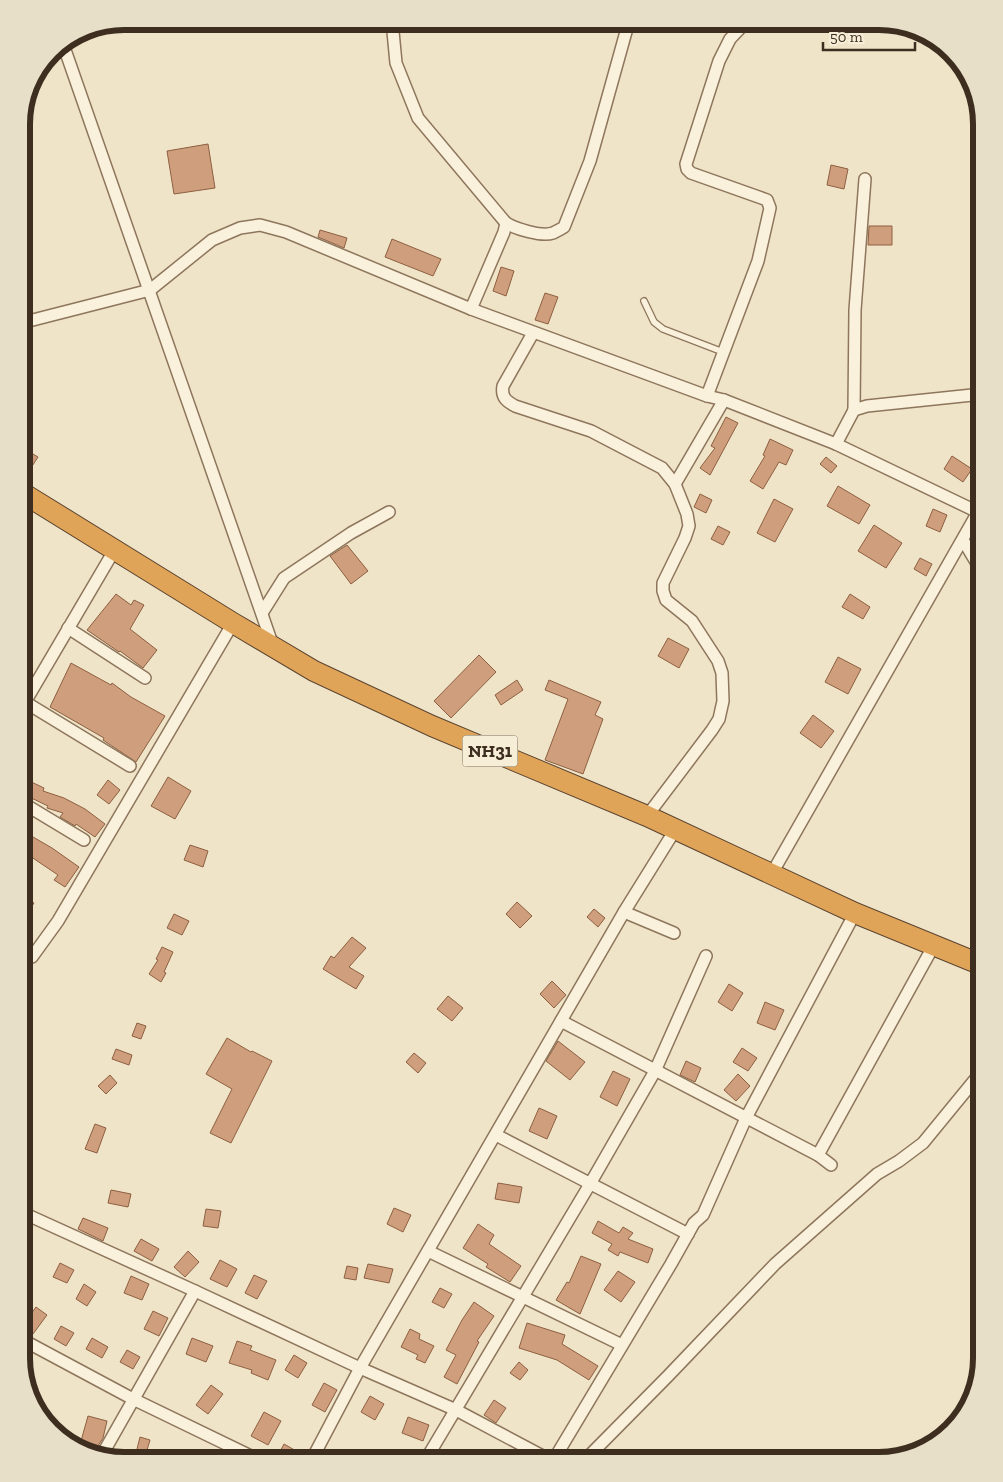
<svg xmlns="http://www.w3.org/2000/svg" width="1003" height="1482" viewBox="0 0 1003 1482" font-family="'Zilla Slab',serif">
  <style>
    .building { fill: #cf9f7d; stroke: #8d5f41 }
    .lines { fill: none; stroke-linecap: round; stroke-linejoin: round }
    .lane-casing { stroke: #8d765c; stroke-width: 8 }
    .street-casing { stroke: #8d765c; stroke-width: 14 }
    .highway-casing { stroke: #5b4430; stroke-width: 22 }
    .path { stroke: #8d765c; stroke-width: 2.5; stroke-dasharray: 4 2.5; stroke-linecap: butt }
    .lane { stroke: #faf1dc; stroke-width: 5.5 }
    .street { stroke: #faf1dc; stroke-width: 11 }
    .highway { stroke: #e0a458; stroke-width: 20 }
    .labels { text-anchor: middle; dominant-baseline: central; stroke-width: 4; stroke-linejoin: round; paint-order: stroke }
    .shield { fill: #f7eed8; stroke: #756857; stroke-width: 1 }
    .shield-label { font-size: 18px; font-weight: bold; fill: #3d2e20 }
    .rim { fill: none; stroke: #3d2e20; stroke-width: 6 }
  </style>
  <rect width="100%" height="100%" fill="#f0e4c8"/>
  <g class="building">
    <polygon points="208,144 215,188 174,194 167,151"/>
    <polygon points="831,165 848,169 844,189 827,185"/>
    <polygon points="869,226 892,226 892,245 868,245"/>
    <polygon points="320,230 347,238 344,248 318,237"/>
    <polygon points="392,239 441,259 433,276 385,257"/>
    <polygon points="501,267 514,271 506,296 493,291"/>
    <polygon points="545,293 558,297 548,324 535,320"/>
    <polygon points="726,417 738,423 710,475 700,468 715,448 711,446"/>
    <polygon points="770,439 793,450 786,465 779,462 763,489 750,481 765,456 763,455"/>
    <polygon points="21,447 38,457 29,471 21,466"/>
    <polygon points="952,456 972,469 963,482 944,469"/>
    <polygon points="826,457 837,466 831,473 820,464"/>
    <polygon points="838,486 870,505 859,524 827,506"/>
    <polygon points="700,494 712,500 706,513 694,507"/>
    <polygon points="774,499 793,509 775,542 757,533"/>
    <polygon points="933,509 947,515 940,532 926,526"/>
    <polygon points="874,525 902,543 886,568 858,551"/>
    <polygon points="718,526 730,532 723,545 711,539"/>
    <polygon points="347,545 368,571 351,584 330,556"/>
    <polygon points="920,558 932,564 926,576 914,569"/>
    <polygon points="116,594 131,605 134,600 144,605 130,629 157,650 143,668 120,651 119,652 87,630"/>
    <polygon points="850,594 870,607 863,619 842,607"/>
    <polygon points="668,638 689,649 679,668 658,656"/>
    <polygon points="479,655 496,672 451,718 434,701"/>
    <polygon points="838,657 861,669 848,694 825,682"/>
    <polygon points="71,663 111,685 112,683 131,697 165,716 136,762 103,740 104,738 50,707"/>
    <polygon points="517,680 523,690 501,705 495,695"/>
    <polygon points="549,680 601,702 595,715 603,719 583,774 545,760 568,699 545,690"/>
    <polygon points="813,715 834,731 821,748 800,733"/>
    <polygon points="21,777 44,788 43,791 64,798 85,809 105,824 95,837 76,824 75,826 60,817 63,813 47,808 48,806 21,793"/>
    <polygon points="168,777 191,791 175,819 151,806"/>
    <polygon points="108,780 120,790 109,804 97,795"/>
    <polygon points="21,830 52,848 79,867 65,887 54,880 58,875 21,850"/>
    <polygon points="190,845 208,851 203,867 184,860"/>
    <polygon points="21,895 34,903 21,924"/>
    <polygon points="517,902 532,916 520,928 506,914"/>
    <polygon points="594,909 605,918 598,927 587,917"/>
    <polygon points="174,914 189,921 182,935 167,928"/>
    <polygon points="352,937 366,948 349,967 364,976 356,989 323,969 331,956 334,958"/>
    <polygon points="162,947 173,952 164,972 166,973 161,982 149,974 158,960 156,959"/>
    <polygon points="552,981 566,995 554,1008 540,994"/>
    <polygon points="729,984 743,993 732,1011 718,1002"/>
    <polygon points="448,996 463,1008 452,1021 437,1009"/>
    <polygon points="765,1002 784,1010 775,1030 757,1023"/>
    <polygon points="137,1023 146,1026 141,1039 132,1036"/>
    <polygon points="227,1038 251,1052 252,1051 272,1061 231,1143 210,1133 232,1089 206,1074"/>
    <polygon points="558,1041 585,1062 570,1080 546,1061"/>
    <polygon points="742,1048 757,1058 748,1071 733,1062"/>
    <polygon points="116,1049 132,1055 129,1065 112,1059"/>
    <polygon points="414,1053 426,1063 418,1073 406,1062"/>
    <polygon points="686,1061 701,1068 695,1082 680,1075"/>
    <polygon points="613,1071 630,1079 617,1106 600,1097"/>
    <polygon points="738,1074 750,1086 736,1101 724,1090"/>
    <polygon points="110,1075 117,1083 106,1094 98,1086"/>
    <polygon points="539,1108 557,1116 547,1139 529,1131"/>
    <polygon points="95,1124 106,1128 97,1153 85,1149"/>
    <polygon points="498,1183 522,1187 519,1203 495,1199"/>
    <polygon points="111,1190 131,1194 128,1207 108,1203"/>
    <polygon points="394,1208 411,1215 403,1232 387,1224"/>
    <polygon points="206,1209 221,1211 218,1228 203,1226"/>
    <polygon points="83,1218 108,1228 103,1241 78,1229"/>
    <polygon points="598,1221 619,1233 623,1227 633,1233 628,1239 653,1249 648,1263 620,1252 618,1256 608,1250 612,1244 592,1233"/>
    <polygon points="478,1224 494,1235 489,1244 521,1266 510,1282 486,1267 488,1264 463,1248"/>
    <polygon points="141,1239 159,1249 152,1261 134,1251"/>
    <polygon points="188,1251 199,1262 185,1277 174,1267"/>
    <polygon points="581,1256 601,1264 580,1314 556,1300 567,1282 569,1283"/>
    <polygon points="220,1260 237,1269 227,1287 210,1279"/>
    <polygon points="60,1263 74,1270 67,1283 53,1277"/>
    <polygon points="368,1264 393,1269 389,1283 364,1278"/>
    <polygon points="347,1266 358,1268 356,1280 344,1278"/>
    <polygon points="618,1271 635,1282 621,1302 604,1290"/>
    <polygon points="254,1275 267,1281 257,1299 245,1293"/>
    <polygon points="131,1276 149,1284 142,1300 124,1293"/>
    <polygon points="84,1284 96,1292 87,1306 76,1299"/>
    <polygon points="440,1288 452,1294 444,1308 432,1302"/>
    <polygon points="474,1302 494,1316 477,1341 479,1342 457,1384 444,1377 456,1355 446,1350 462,1320"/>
    <polygon points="36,1307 47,1315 33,1334 22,1326"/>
    <polygon points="153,1311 168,1318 159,1336 144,1329"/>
    <polygon points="527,1323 565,1335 562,1344 598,1366 589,1380 557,1360 519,1348"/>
    <polygon points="61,1326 74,1333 66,1346 54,1339"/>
    <polygon points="410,1329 420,1334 419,1339 434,1346 425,1363 416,1359 418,1355 401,1347"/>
    <polygon points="92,1338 108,1347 102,1358 86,1349"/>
    <polygon points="192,1338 213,1346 206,1362 186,1354"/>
    <polygon points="237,1341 252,1346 250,1350 276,1360 268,1380 251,1373 252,1370 229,1363"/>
    <polygon points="127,1350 140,1357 133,1369 120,1362"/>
    <polygon points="294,1355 307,1363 298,1378 285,1370"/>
    <polygon points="519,1362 528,1370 520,1380 510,1373"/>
    <polygon points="324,1383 337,1390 325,1412 312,1405"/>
    <polygon points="211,1385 223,1394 208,1414 196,1405"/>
    <polygon points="370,1396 384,1404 375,1420 361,1412"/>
    <polygon points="494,1400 506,1408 496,1423 484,1415"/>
    <polygon points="264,1412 281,1421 268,1445 251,1436"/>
    <polygon points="88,1416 107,1421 103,1438 94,1452 79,1448"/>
    <polygon points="408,1417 429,1425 423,1441 402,1433"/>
    <polygon points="140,1437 150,1440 144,1460 135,1457"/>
    <polygon points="284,1444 298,1452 293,1461 275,1461"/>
  </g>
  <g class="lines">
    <g class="lane-casing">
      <polyline id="lane" points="644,301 654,322 663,329 723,352"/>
    </g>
    <g class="street-casing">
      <g id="street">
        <polyline points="392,21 396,63 418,118 506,223"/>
        <polyline points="63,44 273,646"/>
        <path d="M471,309L504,232L506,223C516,229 542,237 553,233C557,231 561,229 564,227L590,161L629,21"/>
        <polyline points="21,323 150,290 212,240 240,228 260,225 286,232 471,309 707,396 724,400 836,444 982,514"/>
        <path d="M533,333L503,386C501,397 506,401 515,406L591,431L662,468L675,484L687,514L689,526L685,538L663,583V591L666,600L692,621L718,661L722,673L723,701L719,719L712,730L647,816"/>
        <polyline points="707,396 758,261 770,208 767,200 691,173 687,169 686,164 719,61 730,39 747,21"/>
        <polyline points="854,410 855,310 865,179"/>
        <polyline points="836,444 854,410 867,406 982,394"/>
        <polyline points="675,484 724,400"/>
        <polyline points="963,540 982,572"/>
        <polyline points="262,613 284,578 351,533 389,512"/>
        <polyline points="68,628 145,678"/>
        <polyline points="25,702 130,766"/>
        <polyline points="21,709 115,549"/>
        <polyline points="21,802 84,840"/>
        <polyline points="771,875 978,512"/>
        <polyline points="624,912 674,933"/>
        <polyline points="21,960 32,957 58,921 233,623"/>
        <polyline points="561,1021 818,1155 831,1165"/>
        <polyline points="496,1135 688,1234"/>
        <polyline points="818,1155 934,945"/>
        <polyline points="21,1212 195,1291 360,1368 456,1410 552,1461"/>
        <polyline points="428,1251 622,1345"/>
        <polyline points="21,1339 133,1399 261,1461"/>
        <polyline points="102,1455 195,1291"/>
        <polyline points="311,1461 360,1368 624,912 675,830"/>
        <polyline points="425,1461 590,1184 655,1071 706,956"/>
        <polyline points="553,1461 671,1264 694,1223 703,1215 746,1118 855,913"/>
        <polyline points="584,1461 668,1376 775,1264 877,1174 899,1161 923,1143 982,1071"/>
      </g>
    </g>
    <g class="highway-casing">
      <polyline id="highway" points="21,492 233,623 314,671 432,726 647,816 855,913 982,965"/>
    </g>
    <polyline class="path" points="21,978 25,972"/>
    <use href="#lane" class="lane"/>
    <use href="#street" class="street"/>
    <use href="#highway" class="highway"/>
  </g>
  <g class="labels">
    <rect class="shield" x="462.5" y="735.5" width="55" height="31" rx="4"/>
    <g class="shield-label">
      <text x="490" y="751">NH31</text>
    </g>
  </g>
  <path d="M0 0H1003V1482H0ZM124 30H879A94 94 0 0 1 973 124V1358A94 94 0 0 1 879 1452H124A94 94 0 0 1 30 1358V124A94 94 0 0 1 124 30Z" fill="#e8dfc9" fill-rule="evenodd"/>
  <path class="rim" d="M124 30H879A94 94 0 0 1 973 124V1358A94 94 0 0 1 879 1452H124A94 94 0 0 1 30 1358V124A94 94 0 0 1 124 30Z"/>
  <path d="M823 42v8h92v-8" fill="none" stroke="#3d2e20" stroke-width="2.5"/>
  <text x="830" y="42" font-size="15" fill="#3d2e20" stroke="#f7eed8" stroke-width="4" paint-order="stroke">50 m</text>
</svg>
